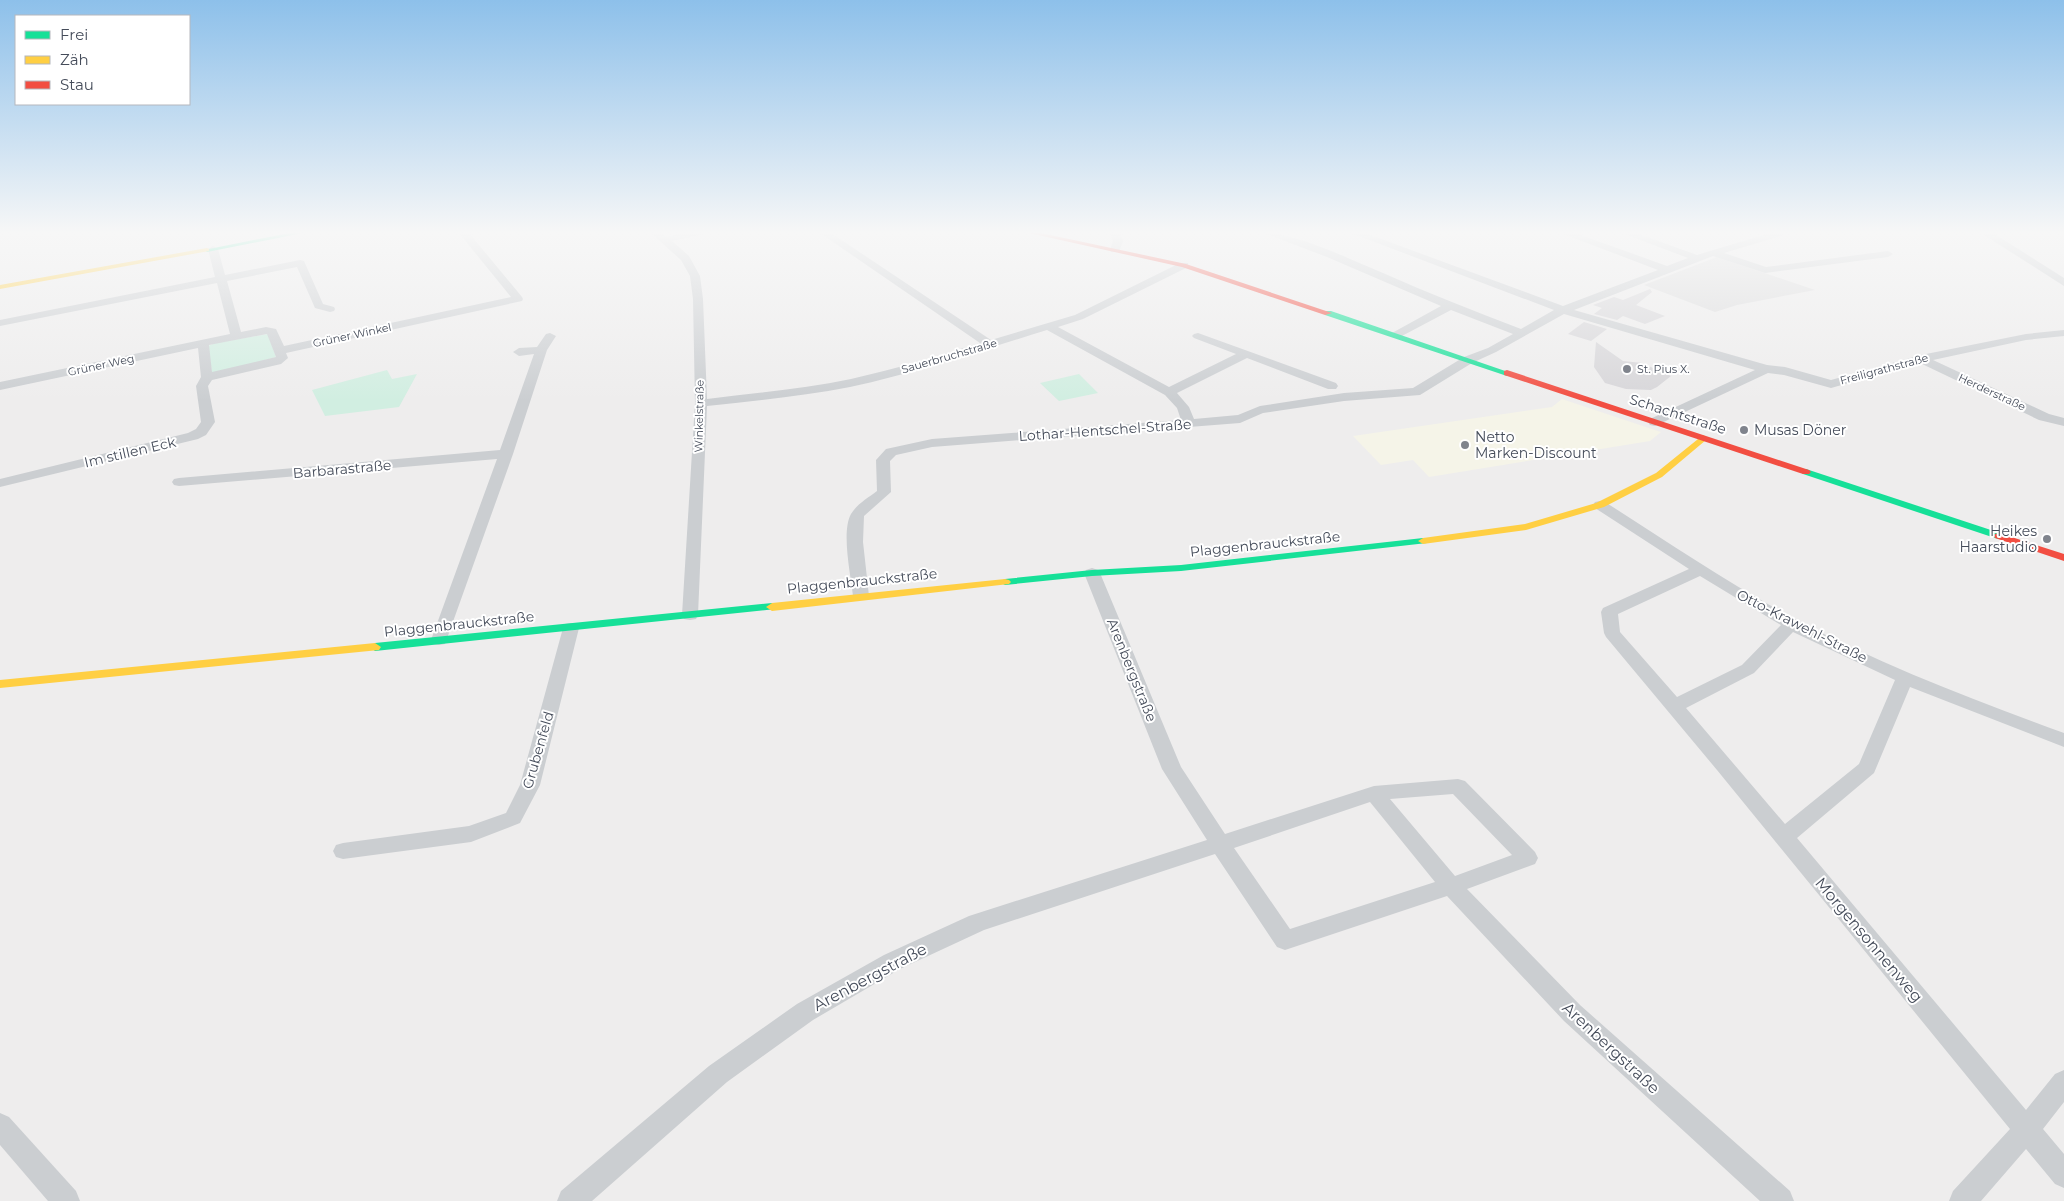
<svg xmlns="http://www.w3.org/2000/svg" width="2064" height="1201" viewBox="0 0 2064 1201" font-family="Montserrat,sans-serif">
  <style>
    .commercial { fill: #f5f4e8 }
    .education { fill: #dcdcdd }
    .green { fill: #d1eee1 }
    .building { fill: #d7d6d9 }
    .lines { fill: none; stroke-linecap: round; stroke-linejoin: round }
    .street { fill: #cbced1; fill-rule: evenodd }
    .fast { fill: #16e098; fill-rule: evenodd }
    .slow { fill: #ffcf43; fill-rule: evenodd }
    .jam { fill: #f24e42; fill-rule: evenodd }
    .poi-dot { fill: #80848d; stroke: #fff; stroke-width: 2 }
    .labels { text-anchor: middle; dominant-baseline: central; stroke-width: 4; stroke-linejoin: round; paint-order: stroke }
    .far-street-label { font-size: 11px; fill: #454c5a; stroke: #fff }
    .far-poi-label { font-size: 11px; fill: #454c5a; stroke: #fff; text-anchor: start }
    .street-label { font-size: 14px; fill: #454c5a; stroke: #fff }
    .poi-label { font-size: 14px; fill: #454c5a; stroke: #fff; text-anchor: start }
    .near-street-label { font-size: 16px; fill: #454c5a; stroke: #fff }
  </style>
  <rect width="100%" height="100%" fill="#eeeded"/>
  <polygon class="commercial" points="1562,399 1661,432 1650,441 1429,477 1413,460 1381,465 1353,436 1552,407"/>
  <polygon class="education" points="1717,257 1815,290 1737,305 1715,312 1644,285"/>
  <g class="green">
    <polygon points="268,334 276,357 218,373 212,372 208,346 215,343"/>
    <polygon points="387,370 392,379 417,374 399,407 325,416 312,390"/>
    <polygon points="1079,374 1098,393 1059,401 1040,383"/>
  </g>
  <g class="building">
    <polygon points="1650,289 1652,292 1636,305 1665,316 1645,324 1623,316 1617,320 1594,314 1602,308 1593,305 1614,297 1623,300"/>
    <polygon points="1584,322 1607,329 1591,341 1568,334"/>
    <polygon points="1596,342 1623,361 1642,363 1671,376 1657,387 1651,390 1626,389 1605,383 1594,367"/>
  </g>
  <g class="lines">
    <g class="street">
      <path d="M459,233H469L522,297L523,299L522,301L286,353L288,358L281,364L212,380L208,386L215,422L206,435L198,439L0,487V479L188,433L196,429L201,422L196,386L201,377L198,348L0,390V382L230,334L217,283L0,326V320L215,277L208,249L213,246L218,249L225,275L300,260L304,261L323,304L334,307L335,309L334,311L330,312L315,308L297,267L227,281L241,332L266,327L276,329L284,346L511,297ZM267,334L276,357L212,372L209,345Z"/>
      <path d="M651,233H662L666,237L684,233H702L700,235L672,241L689,256L700,276L703,299L707,399C755,393 804,389 851,379C895,369 938,356 980,343L820,233H831L991,340L1075,315L1180,263H1188V267L1083,319L1058,327L1169,387L1236,354L1194,338L1192,336L1194,334L1198,333L1336,383L1338,386L1336,389H1328L1247,358L1177,393L1189,407L1194,419L1238,415L1260,406L1344,393L1413,388L1464,357L1488,348L1513,334L1451,310L1400,337H1392L1390,335L1392,333L1441,306L1327,257L1264,233C1297,233 1351,260 1383,273C1428,293 1474,311 1521,329L1554,310L1351,233H1365L1563,306L1658,270L1561,233H1575L1667,266L1688,258L1622,233H1636L1697,255L1770,233H1785L1783,235L1724,253L1766,267L1888,251L1893,254L1888,257L1765,273L1713,256L1574,310L1767,365L1785,367L1831,380L1921,355L2026,334L2064,330V336L2026,340L1933,360L2049,414L2064,418V426L2039,420L1920,363L1831,388L1784,375L1768,373L1655,426L1650,425L1648,422L1650,419L1755,370L1564,314L1496,352L1472,363L1420,395L1344,401L1263,413L1240,423L932,447L896,455L890,461L891,492L864,516L863,542L869,596L867,600H855L853,596C851,576 841,532 851,514C857,504 868,498 877,491L876,460L886,449L932,439L1181,420L1177,408L1165,395L1047,330C982,350 917,373 850,387C803,396 755,401 707,406L698,615L696,619L690,620L684,619L682,615L695,403L693,299L690,276L681,260Z"/>
      <polygon points="1110,233 1120,233 1123,241 1119,252 1111,252 1110,250 1113,241"/>
      <polygon points="1981,233 1993,233 2064,278 2064,286"/>
      <polygon points="550,333 556,336 547,350 513,454 445,644 439,645 433,644 431,640 497,459 179,486 174,485 172,482 174,479 179,478 500,450 534,354 519,356 513,352 519,348 537,347 546,334"/>
      <path d="M1600,501L1605,502C1668,542 1729,584 1795,619C1881,665 1972,699 2064,733V747L1910,687L1874,773L1797,838L2026,1110L2055,1074L2064,1070V1102L2043,1129L2064,1154V1188L2055,1184L2026,1149L1981,1201H1949L1953,1191L2010,1129L1717,770L1606,637L1604,633L1601,612L1603,608L1689,569L1595,508L1593,505L1595,502ZM1700,576L1781,625L1742,665L1677,697L1620,632L1618,614ZM1793,632L1895,680L1859,764L1785,824L1686,708L1754,673Z"/>
      <path d="M1092,568L1098,570L1100,573L1181,767L1225,834L1374,786L1458,779L1465,781L1535,852L1538,858L1535,864L1467,889L1580,1005L1790,1191L1794,1201H1760L1564,1021L1447,896L1285,950L1277,947L1215,854L984,930L900,969L813,1020L727,1082L592,1201H557L561,1191L709,1066L797,1004L884,955L969,916L1207,840L1162,769L1084,573L1086,570ZM1453,794L1512,855L1455,876L1390,799ZM1370,802L1435,882L1290,929L1234,848Z"/>
      <polygon points="571,623 577,624 579,628 540,785 520,823 471,842 343,859 336,857 333,851 336,845 343,843 469,826 506,813 520,785 563,628 565,624"/>
      <polygon points="0,1113 9,1117 76,1191 80,1201 48,1201 0,1145"/>
    </g>
    <g class="fast">
      <polygon points="289,233 303,233 207,252 204,250"/>
      <polygon points="1325,311 1331,311 1511,373 1507,376 1504,375 1325,315"/>
      <polygon points="1806,469 2003,534 2004,536 1999,539 1995,538 1803,474 1801,472 1803,470"/>
      <polygon points="1423,538 1427,539 1428,541 1427,543 1181,571 1092,576 1005,585 999,582 1005,579 1092,570 1181,565"/>
      <polygon points="772,603 776,605 778,607 776,609 375,651 369,647 375,643"/>
    </g>
    <g class="slow">
      <polygon points="207,248 209,249 209,251 0,289 0,285"/>
      <polygon points="1703,435 1708,438 1706,440 1662,477 1604,507 1526,530 1423,544 1418,541 1423,538 1525,524 1596,503 1656,473"/>
      <polygon points="1005,579 1009,580 1011,582 1009,584 772,611 766,607 772,603"/>
      <polygon points="375,643 381,647 379,650 0,688 0,680"/>
    </g>
    <g class="jam">
      <polygon points="1029,233 1041,233 1186,264 1332,313 1325,315 1182,267"/>
      <polygon points="1507,370 1809,470 1811,472 1809,474 1803,474 1504,375 1504,371"/>
      <polygon points="1999,533 2064,554 2064,561 1995,538 1994,536 1995,534"/>
    </g>
  </g>
  <linearGradient id="sky" x2="0" y2="1"><stop stop-color="#8dc0ea"/><stop offset="0.58" stop-color="#f7f7f7"/><stop offset="1" stop-color="#f7f7f7" stop-opacity="0"/></linearGradient>
  <rect width="2064" height="401" fill="url(#sky)"/>
  <g class="poi-dot">
    <circle cx="1627" cy="369" r="5"/>
    <circle cx="1744" cy="430" r="5"/>
    <circle cx="1465" cy="445" r="5"/>
    <circle cx="2047" cy="539" r="5"/>
  </g>
  <g class="labels">
    <g class="far-street-label">
      <text transform="translate(352 335) rotate(-12)">Grüner Winkel</text>
      <text transform="translate(949 356) rotate(-16)">Sauerbruchstraße</text>
      <text transform="translate(101 365) rotate(-12)">Grüner Weg</text>
      <text transform="translate(1884 369) rotate(-15)">Freiligrathstraße</text>
      <text transform="translate(1992 392) rotate(25)">Herderstraße</text>
      <text transform="translate(699 416) rotate(-89)">Winkelstraße</text>
    </g>
    <g class="far-poi-label">
      <text x="1637" y="369">St. Pius X.</text>
    </g>
    <g class="street-label">
      <text transform="translate(1678 414) rotate(18)">Schachtstraße</text>
      <text transform="translate(1105 430) rotate(-4)">Lothar-Hentschel-Straße</text>
      <text transform="translate(130 452) rotate(-13)">Im stillen Eck</text>
      <text transform="translate(342 469) rotate(-5)">Barbarastraße</text>
      <text transform="translate(1265 544) rotate(-6)">Plaggenbrauckstraße</text>
      <text transform="translate(862 581) rotate(-6)">Plaggenbrauckstraße</text>
      <text transform="translate(459 624) rotate(-6)">Plaggenbrauckstraße</text>
      <text transform="translate(1802 626) rotate(27)">Otto-Krawehl-Straße</text>
      <text transform="translate(1132 670) rotate(68)">Arenbergstraße</text>
      <text transform="translate(538 750) rotate(-74)">Grubenfeld</text>
    </g>
    <g class="poi-label">
      <text x="1754" y="430">Musas Döner</text>
      <text x="1475" y="437">Netto<tspan x="1475" dy="16">Marken-Discount</tspan></text>
      <text x="2037" y="531" text-anchor="end">Heikes<tspan x="2037" dy="16">Haarstudio</tspan></text>
    </g>
    <g class="near-street-label">
      <text transform="translate(1869 940) rotate(50)">Morgensonnenweg</text>
      <text transform="translate(870 977) rotate(-28)">Arenbergstraße</text>
      <text transform="translate(1611 1048) rotate(43)">Arenbergstraße</text>
    </g>
  </g>
  <rect x="15" y="15" width="175" height="90" fill="#ffffff" stroke="#b5b7bd"/>
  <rect x="25" y="31" width="25" height="8" fill="#16e098" stroke="#b5b7bd"/>
  <text x="60" y="40" font-size="15" fill="#454c5a">Frei</text>
  <rect x="25" y="56" width="25" height="8" fill="#ffcf43" stroke="#b5b7bd"/>
  <text x="60" y="65" font-size="15" fill="#454c5a">Zäh</text>
  <rect x="25" y="81" width="25" height="8" fill="#f24e42" stroke="#b5b7bd"/>
  <text x="60" y="90" font-size="15" fill="#454c5a">Stau</text>
</svg>
